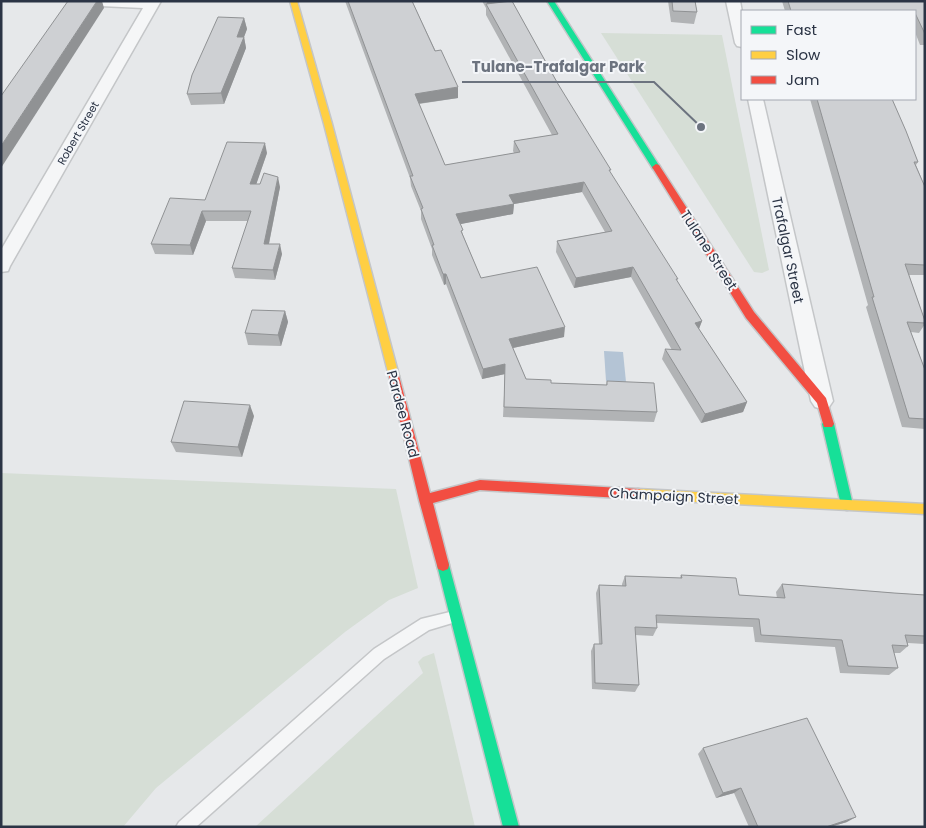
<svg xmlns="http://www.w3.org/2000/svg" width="926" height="828" viewBox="0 0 926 828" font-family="Poppins,sans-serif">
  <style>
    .green { fill: #d6ded6 }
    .water { fill: #b4c4d5 }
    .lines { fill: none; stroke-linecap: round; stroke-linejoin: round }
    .lane-casing { stroke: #c4c6c8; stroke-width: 3 }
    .street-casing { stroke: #c4c6c8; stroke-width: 3 }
    .fast-casing { stroke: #c4c6c8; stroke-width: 3 }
    .slow-casing { stroke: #c4c6c8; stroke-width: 3 }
    .jam-casing { stroke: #c4c6c8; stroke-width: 3 }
    .lane { fill: #f5f6f7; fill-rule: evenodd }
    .street { fill: #f5f6f7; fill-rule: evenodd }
    .fast { fill: #16e098; fill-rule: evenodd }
    .slow { fill: #ffcf43; fill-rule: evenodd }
    .jam { fill: #f24e42; fill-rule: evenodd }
    .wall { fill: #b1b3b5 }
    .shaded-wall { fill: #909294 }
    .building { fill: #ced0d3; stroke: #909294 }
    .labels { text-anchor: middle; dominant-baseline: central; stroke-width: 4; stroke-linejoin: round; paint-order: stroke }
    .far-street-label { font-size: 11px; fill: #2b3445; stroke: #f4f6f9 }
    .street-label { font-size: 14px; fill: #2b3445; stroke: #f4f6f9 }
    .leader { fill: none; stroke: #6c737f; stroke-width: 2 }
    .callout-dot { fill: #6c737f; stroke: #f4f6f9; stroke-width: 2 }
    .callout-label { font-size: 15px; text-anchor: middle; font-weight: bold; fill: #6c737f; stroke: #f4f6f9; stroke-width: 4; stroke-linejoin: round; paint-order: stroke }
  </style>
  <rect width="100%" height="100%" fill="#e6e8ea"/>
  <g class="green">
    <polygon points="601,33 722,35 769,270 762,273 754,272"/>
    <polygon points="1,473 396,489 418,588 389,600 345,632 156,788 123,827 1,827"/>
    <polygon points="434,653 475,827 255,827 423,673 418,662 423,657"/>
  </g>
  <polygon class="water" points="604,351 623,352 626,382 606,381"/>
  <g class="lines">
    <g class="lane-casing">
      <polygon id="lane" points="454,611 459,613 461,617 459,621 429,630 384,659 196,827 176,827 179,822 374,649 421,619"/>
    </g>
    <g class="street-casing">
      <g id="street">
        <polygon points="72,1 161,1 10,266 8,271 1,272 1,250 143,8 79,5"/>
        <polygon points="726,1 740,1 742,12 742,47 737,46 735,43"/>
        <polygon points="748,99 763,99 833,401 829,407 822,409 815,407 811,401"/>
      </g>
    </g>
    <g class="fast-casing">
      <g id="fast">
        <polygon points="547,1 554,1 660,167 659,169 653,169"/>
        <polygon points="828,419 832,421 834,424 853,505 851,509 847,510 843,509 841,505 822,424 824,421"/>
        <polygon points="443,559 448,561 449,565 519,827 503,827 437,565 438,561"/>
      </g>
    </g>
    <g class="slow-casing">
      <g id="slow">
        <polygon points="290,1 297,1 332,124 399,376 394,380 389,376 324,124"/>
        <polygon points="638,489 925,504 925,514 638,499 634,498 632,494 634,490"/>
      </g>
    </g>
    <g class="jam-casing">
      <g id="jam">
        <polygon points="656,164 659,165 754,312 826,398 834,424 832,427 824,427 817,403 746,318 652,167"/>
        <polygon points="394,372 399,376 430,493 480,480 638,489 642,490 644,494 642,498 638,499 480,490 433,503 449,565 448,569 443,571 438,569 419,500 389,376"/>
      </g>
    </g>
    <use href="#lane" class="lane"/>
    <use href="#street" class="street"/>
    <use href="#fast" class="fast"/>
    <use href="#slow" class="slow"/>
    <use href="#jam" class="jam"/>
  </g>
  <g class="wall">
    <polygon points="345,1 412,1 458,98 419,104 445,165 514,153 513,151 514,141 552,135 486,15 486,8 482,1 512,1 558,84 610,173 702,321 699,329 747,402 743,412 701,423 662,359 665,349 672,350 631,277 574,288 556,252 557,241 605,232 582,192 514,204 513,214 460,224 463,235 481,278 564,337 513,348 526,379 551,383 606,385 607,381 657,412 654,422 503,417 505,374 482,379 446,284 444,285 432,255 432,249 421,219 421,211 411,186 410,178"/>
    <polygon points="668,1 695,1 697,12 694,24 671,22"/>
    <polygon points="782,1 925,1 925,45 920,45 915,32 915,11 785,11"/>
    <polygon points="244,18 247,29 244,37 246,48 224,104 191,105 187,94"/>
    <polygon points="810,99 892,99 918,162 916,165 925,187 925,275 909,275 925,321 925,324 919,333 911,332 925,370 925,429 902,427 866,307 868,305"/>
    <polygon points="267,153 256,184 280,187 269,244 282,254 275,280 235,278 232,268 248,221 206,221 193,255 155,254 151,244 205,200"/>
    <polygon points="285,311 288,322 281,346 248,345 245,333"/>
    <polygon points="254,416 242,457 176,452 171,442"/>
    <polygon points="681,575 739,595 777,598 776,592 782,584 894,593 925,595 925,644 908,643 908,646 900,653 894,653 898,668 889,675 840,673 835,647 755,642 753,627 656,623 657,628 653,636 635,635 639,685 635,692 592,689 591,651 594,644 599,644 596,593 599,585 622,586 622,584 625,576 680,578"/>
    <polygon points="703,748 847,822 830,827 749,827 734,793 716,798 698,754"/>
  </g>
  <g class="shaded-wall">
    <polygon points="97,1 102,1 104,8 1,168 1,146"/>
    <polygon points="487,1 510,1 487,6"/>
    <polygon points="244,18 247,29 244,37 246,48 224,104 221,93 237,37"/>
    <polygon points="458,87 458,98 416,104 415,94"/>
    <polygon points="265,143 267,153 253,194 250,184"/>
    <polygon points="278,177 280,187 267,253 264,244"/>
    <polygon points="584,182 582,192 514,204 513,214 456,225 456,214 509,195"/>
    <polygon points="202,211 206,221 193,255 190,245"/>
    <polygon points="280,244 282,254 275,280 273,270"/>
    <polygon points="633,267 631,277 574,288 576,278"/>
    <polygon points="443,274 446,274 446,284 444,285"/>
    <polygon points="285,311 288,322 281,346 278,335"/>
    <polygon points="702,321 698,331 695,323"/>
    <polygon points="565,327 564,337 508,349 509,339"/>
    <polygon points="505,364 505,374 482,379 483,369"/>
    <polygon points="747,402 743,412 701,423 705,414"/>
    <polygon points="250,405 254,416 242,457 238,447"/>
    <polygon points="741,788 734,793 716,798 723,793"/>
    <polygon points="856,817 847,822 830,827 826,827"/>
  </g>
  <g class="building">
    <polygon points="68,1 97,1 1,146 1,96"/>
    <polygon points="348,1 412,1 435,51 441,50 458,87 415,94 445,165 520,152 514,141 558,134 486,4 512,1 558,84 611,170 609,170 678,279 676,279 702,321 695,323 747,402 705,414 665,349 681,350 633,267 576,278 557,241 612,231 584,182 509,195 514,204 456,214 463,230 461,231 481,278 537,267 565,327 509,339 526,379 551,380 551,383 607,385 607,381 654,383 657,412 504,407 505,364 483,369 446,274 443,274 432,245 434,245 421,209 423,208 410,176 413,176"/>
    <polygon points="672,1 695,1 697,12 673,11"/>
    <polygon points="788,1 925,1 925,34 915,13 915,11 791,11"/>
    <polygon points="218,17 244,18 237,37 244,37 221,93 187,94 192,75"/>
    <polygon points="817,99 892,99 906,131 918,162 914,162 925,187 925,265 905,264 925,321 925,323 907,322 925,370 925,419 909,418 872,297 874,297"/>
    <polygon points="227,142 265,143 250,184 260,184 264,173 278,177 264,244 280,244 273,270 232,268 251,211 202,211 190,245 151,244 170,198 205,200"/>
    <polygon points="252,310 285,311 278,335 245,333"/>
    <polygon points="184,401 250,405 238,447 171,442"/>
    <polygon points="681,575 736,578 739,595 785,598 782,584 894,593 925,595 925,636 905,635 908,646 892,645 898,668 848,666 842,640 761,635 759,619 656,615 657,628 635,627 639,685 595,683 594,644 602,644 599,585 626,586 625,576 682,578"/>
    <polygon points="807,718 856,817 826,827 758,827 741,788 723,793 703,748"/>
  </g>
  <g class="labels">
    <g class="far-street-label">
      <text transform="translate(78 133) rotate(-60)">Robert Street</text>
    </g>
    <g class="street-label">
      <text transform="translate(709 250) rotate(57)">Tulane Street</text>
      <text transform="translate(788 250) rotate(78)">Trafalgar Street</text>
      <text transform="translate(403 414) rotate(75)">Pardee Road</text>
      <text transform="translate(674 496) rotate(3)">Champaign Street</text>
    </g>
  </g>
  <path class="leader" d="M701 127L654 82H462"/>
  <circle class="callout-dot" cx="701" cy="127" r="5"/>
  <g class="callout-label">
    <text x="558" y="72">Tulane-Trafalgar Park</text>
  </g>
  <rect width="926" height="828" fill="none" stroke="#2b3445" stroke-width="5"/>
  <rect x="741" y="10" width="175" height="90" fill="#f4f6f9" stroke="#a4a8b1"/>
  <rect x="751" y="26" width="25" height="8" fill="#16e098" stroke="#a4a8b1"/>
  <text x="786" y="35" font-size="15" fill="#2b3445">Fast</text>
  <rect x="751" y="51" width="25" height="8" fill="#ffcf43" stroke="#a4a8b1"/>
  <text x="786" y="60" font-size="15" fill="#2b3445">Slow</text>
  <rect x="751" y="76" width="25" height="8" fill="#f24e42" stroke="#a4a8b1"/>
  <text x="786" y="85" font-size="15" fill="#2b3445">Jam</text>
</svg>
